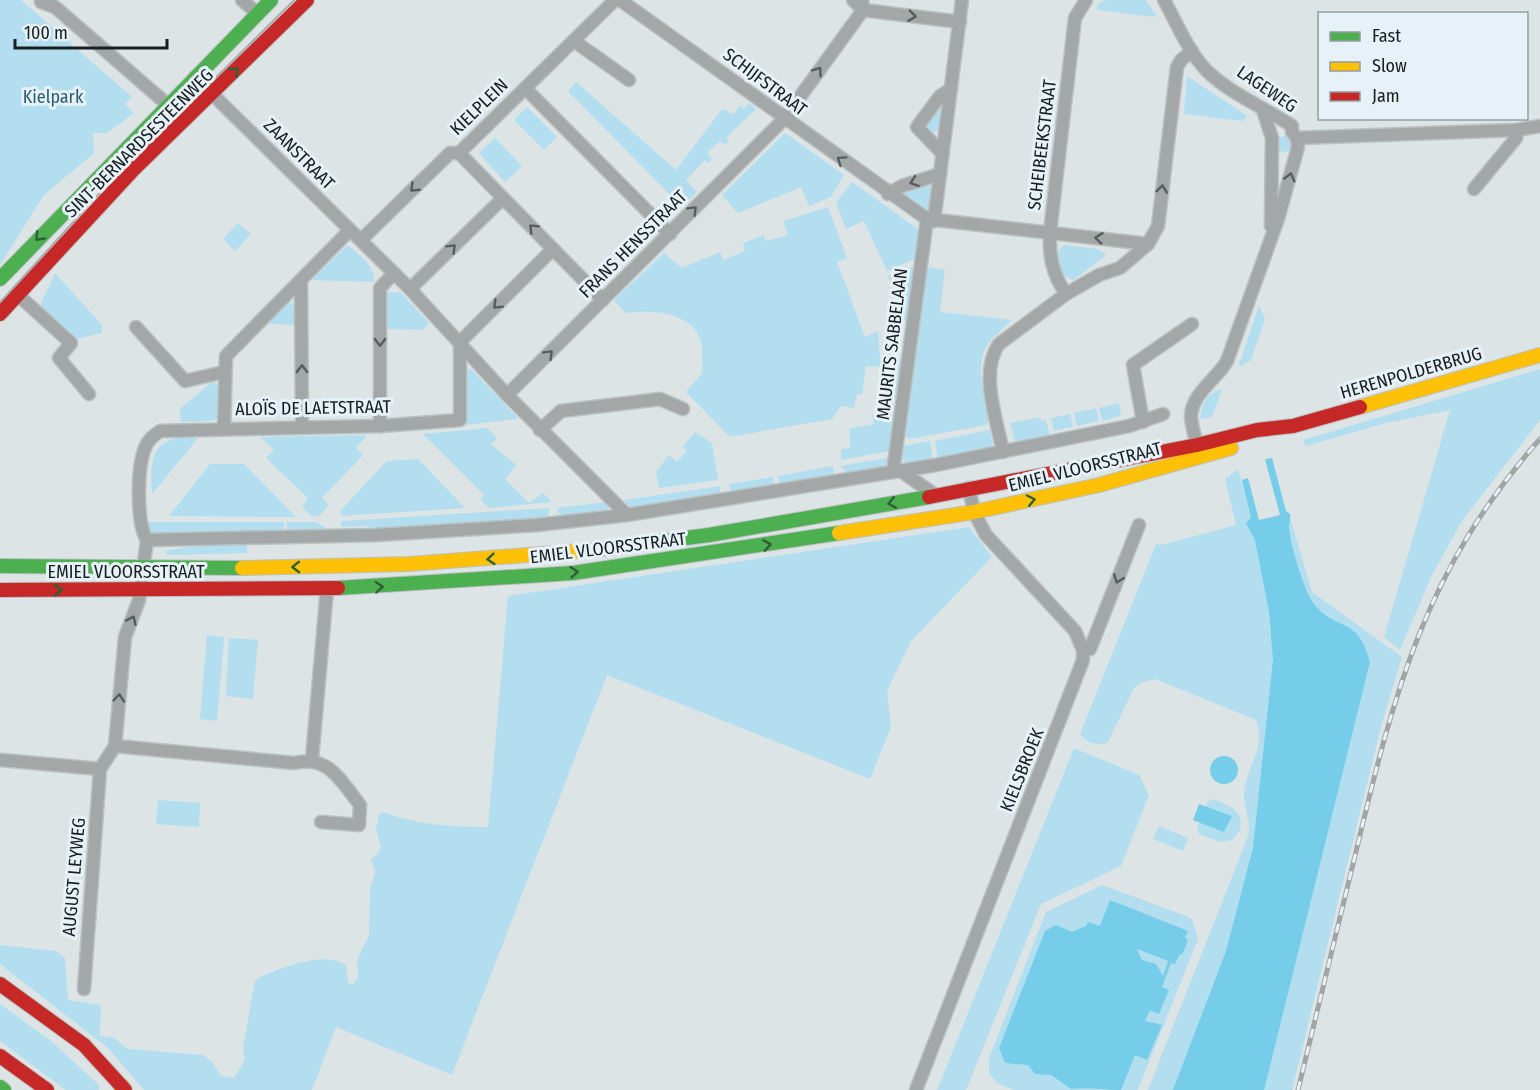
<svg xmlns="http://www.w3.org/2000/svg" width="1540" height="1090" viewBox="0 0 1540 1090" font-family="'Fira Sans Condensed',sans-serif">
  <style>
    .green { fill: #b2deef }
    .water { fill: #75cdea; fill-rule: evenodd }
    .lines { fill: none; stroke-linecap: round; stroke-linejoin: round }
    .street-casing { stroke: #bbc0c1; stroke-width: 15 }
    .fast-casing { stroke: #bbc0c1; stroke-width: 16 }
    .slow-casing { stroke: #bbc0c1; stroke-width: 16 }
    .jam-casing { stroke: #bbc0c1; stroke-width: 16 }
    .street { stroke: #a3a7a8; stroke-width: 12 }
    .fast { stroke: #4caf50; stroke-width: 14 }
    .slow { stroke: #ffc107; stroke-width: 14 }
    .jam { stroke: #c62828; stroke-width: 14 }
    .tram { stroke: #a1a4a5; stroke-width: 1.5 }
    .rail-casing { stroke: #a1a4a5; stroke-width: 5 }
    .rail { stroke: #e6f2f7; stroke-width: 3; stroke-dasharray: 9; stroke-linecap: butt }
    .oneway { stroke: #575c5d }
    .oneway2 { stroke: #305f35 }
    .labels { text-anchor: middle; dominant-baseline: central; stroke-width: 6; stroke-linejoin: round; paint-order: stroke }
    .street-label { font-size: 18px; fill: #191e1f; stroke: #e6f2f7 }
    .park-label { font-size: 18px; fill: #2c5d6f; stroke: #e6f2f7 }
  </style>
  <rect width="100%" height="100%" fill="#dde4e6"/>
  <g class="green">
    <polygon points="0,0 21,0 132,97 125,104 134,113 107,133 93,133 94,153 44,195 0,265"/>
    <polygon points="1106,0 1146,0 1156,15 1154,17 1097,10 1098,4"/>
    <polygon points="1187,76 1247,116 1243,121 1184,114"/>
    <polygon points="576,82 676,170 722,109 734,114 740,105 744,109 749,103 756,109 726,138 729,141 725,145 720,141 707,153 712,159 708,163 705,160 686,180 697,192 682,207 568,91"/>
    <polygon points="527,107 557,137 544,150 514,120"/>
    <polygon points="938,107 941,111 939,129 934,133 926,126"/>
    <polygon points="785,133 844,175 831,197 809,206 801,187 738,213 722,195"/>
    <circle cx="1285" cy="144" r="8"/>
    <polygon points="495,138 522,166 505,182 479,153"/>
    <polygon points="852,182 922,232 919,257 887,271 864,221 846,229 836,203"/>
    <polygon points="926,184 932,188 930,208 926,212 905,195 906,191"/>
    <path d="M828,207L847,258L837,262L865,337L878,331L880,358L887,360L889,354L902,359L897,399L888,398L892,368L866,366L862,395L857,394L854,408L841,406L832,419L730,437L686,392L702,373C702,362 704,346 699,336C687,311 649,310 626,313L614,300L664,253L682,268L720,252L723,260L745,251L743,243L764,235L766,241L788,235L783,221Z"/>
    <polygon points="238,223 251,234 235,251 223,239"/>
    <polygon points="1064,245 1098,249 1106,255 1074,280 1060,275 1056,253"/>
    <path d="M346,246H349C360,256 375,266 374,282L312,280Z"/>
    <polygon points="919,264 910,335 888,276"/>
    <path d="M923,266L945,270L940,312L1012,320C1005,327 997,333 991,340C972,361 985,394 990,419L986,425L910,439L905,436Z"/>
    <polygon points="55,273 102,325 102,333 72,340 39,308"/>
    <polygon points="400,292 429,323 423,330 386,329 387,293"/>
    <polygon points="288,302 295,305 294,325 270,324 270,320"/>
    <polygon points="1259,305 1265,319 1251,360 1242,366 1239,365"/>
    <polygon points="470,368 517,417 516,419 467,425 467,372"/>
    <polygon points="1540,369 1540,420 1462,521 1432,575 1400,650 1384,637 1450,410 1386,423 1306,446 1303,440"/>
    <polygon points="212,382 219,385 217,419 212,421 181,422 180,409"/>
    <path d="M1222,389L1212,417L1200,419C1202,404 1206,393 1222,389Z"/>
    <polygon points="1119,403 1121,416 1102,421 1099,408"/>
    <polygon points="1096,408 1099,421 1077,426 1074,413"/>
    <polygon points="885,413 896,417 891,451 841,460 841,450 850,447 850,428 874,424 872,415"/>
    <polygon points="1070,414 1073,427 1054,431 1051,418"/>
    <polygon points="1040,417 1041,421 1046,420 1050,437 1015,442 1010,423"/>
    <polygon points="487,428 497,438 491,444 516,465 505,479 529,503 543,493 552,502 489,508 480,499 484,495 423,434"/>
    <polygon points="990,430 993,445 990,449 938,460 935,441"/>
    <polygon points="695,432 712,443 718,480 659,488 656,472 669,455 677,462 687,451 683,446"/>
    <polygon points="367,435 356,448 363,455 322,498 329,505 319,516 313,517 302,507 308,498 266,458 274,450 260,437"/>
    <path d="M179,437L198,438L152,494C151,468 148,444 179,437Z"/>
    <polygon points="930,441 933,461 910,465 900,458 902,446"/>
    <polygon points="891,457 884,468 847,474 841,466"/>
    <polygon points="418,459 465,508 341,516 341,510 387,461"/>
    <polygon points="210,464 244,464 296,517 169,516"/>
    <polygon points="833,466 834,474 829,479 780,487 778,476"/>
    <path d="M1238,469L1266,559L1270,631L1291,707L1194,1090H1148L1248,836C1251,821 1245,812 1244,798C1243,770 1268,748 1256,720L1155,679L1140,683L1134,688L1108,742C1099,747 1085,742 1080,734L1156,544L1161,545L1236,525L1225,479Z"/>
    <polygon points="773,477 774,488 731,493 729,484"/>
    <polygon points="721,486 719,496 635,510 630,508 624,500"/>
    <polygon points="607,502 608,510 603,513 566,517 558,513 557,508"/>
    <polygon points="549,508 549,515 544,519 370,532 369,526 341,527 341,521"/>
    <polygon points="1288,511 1312,592 1402,657 1382,723 1292,1090 1256,1090 1304,603 1280,514"/>
    <polygon points="147,522 284,522 284,533 155,534 147,529"/>
    <polygon points="287,522 315,522 336,533 287,533"/>
    <path d="M969,527L992,557L911,641L887,691L891,727L870,779L607,675L452,1075L336,1027L312,1090H144L108,1048L0,964V945L56,951L65,958L68,1000L101,1005L100,1036L114,1038L128,1049L203,1055L212,1062L221,1076L234,1078L245,1060L243,1047L255,981L258,978C283,968 322,950 346,965L348,983L354,984L358,977L357,960L369,935L370,888L375,873L371,859L378,854L381,847L376,830L379,814L383,812C417,825 453,827 488,827L508,596Z"/>
    <polygon points="247,544 247,553 167,555 166,551 198,545"/>
    <polygon points="207,635 224,637 217,721 200,719"/>
    <polygon points="229,638 258,640 253,699 226,696"/>
    <polygon points="1074,748 1139,775 1149,795 1121,866 1041,904 966,1090 937,1090"/>
    <path d="M1214,799C1229,806 1245,810 1240,830L1232,840L1220,842L1199,834L1197,828L1208,801Z"/>
    <polygon points="158,800 200,803 199,827 156,824"/>
    <polygon points="1159,826 1188,838 1183,851 1153,839"/>
    <polygon points="1102,885 1184,915 1192,919 1198,939 1138,1090 1014,1090 997,1083 989,1073 989,1058 1046,912"/>
    <polygon points="0,1004 51,1041 99,1085 99,1090 66,1090 0,1041"/>
  </g>
  <g class="water">
    <path d="M1272,458L1286,511L1290,514C1291,519 1289,523 1289,528C1290,544 1304,591 1314,604C1336,632 1358,615 1370,662L1264,1090H1173L1226,951L1253,848L1273,660L1269,612L1255,540L1246,523L1251,517L1242,480L1248,478L1259,520L1280,515L1265,459Z"/>
    <circle cx="1224" cy="770" r="14"/>
    <polygon points="1199,804 1232,816 1224,832 1193,820"/>
    <path d="M1110,900L1188,931L1185,938L1188,940L1182,955L1180,954L1175,964L1171,963L1162,987L1169,990L1159,1014L1150,1010L1145,1021L1162,1025L1147,1060L1135,1055L1121,1090C1104,1090 1086,1087 1071,1089L1051,1075L1035,1074L1028,1065L1005,1063L999,1048L1045,931L1056,925L1072,932L1086,926L1088,922L1100,926ZM1137,949L1168,961L1163,976L1156,964L1142,960Z"/>
  </g>
  <g class="lines">
    <g class="street-casing">
      <g id="street">
        <polyline points="242,0 258,14"/>
        <polyline points="620,0 927,219 1148,244"/>
        <polyline points="853,0 863,10 960,22"/>
        <path d="M1164,0C1177,24 1188,51 1207,71C1231,94 1265,108 1292,126V132L1297,138"/>
        <polyline points="41,2 55,7 168,105"/>
        <polyline points="574,41 629,80"/>
        <polyline points="195,77 410,289 507,395 627,515"/>
        <polyline points="525,88 670,234"/>
        <polyline points="1263,110 1272,138 1271,226"/>
        <polyline points="1297,138 1517,130 1540,126"/>
        <polyline points="459,153 615,0"/>
        <polyline points="459,153 603,300"/>
        <polyline points="943,154 917,127 940,96 951,89"/>
        <polyline points="1474,189 1516,138 1517,130"/>
        <polyline points="888,194 902,186 940,174"/>
        <polyline points="934,221 962,0"/>
        <polyline points="361,240 450,153 459,153"/>
        <polyline points="301,282 302,427"/>
        <polyline points="410,289 503,198"/>
        <path d="M1066,294C1052,273 1049,257 1050,232L1075,18L1086,0"/>
        <polyline points="18,295 71,343 59,358 89,394"/>
        <polyline points="136,327 185,381 224,372"/>
        <polyline points="507,395 784,119 863,10 862,0"/>
        <polyline points="1143,422 1133,365 1192,324"/>
        <polyline points="380,426 380,288 394,273"/>
        <polyline points="224,428 226,356 350,230"/>
        <polyline points="540,430 561,411 660,399 683,409"/>
        <path d="M1198,451C1196,440 1192,428 1191,417C1191,394 1216,380 1227,361L1278,219L1298,147L1297,138"/>
        <path d="M1003,452C997,421 979,371 999,344L1066,294L1099,275L1120,268L1148,244L1158,226L1177,67L1181,60L1192,51"/>
        <polyline points="901,471 935,495"/>
        <polyline points="893,472 927,219"/>
        <path d="M147,540C136,523 137,467 145,448C148,440 153,436 160,431L380,426L460,420V342L553,249"/>
        <polyline points="1083,650 1090,649 1139,525"/>
        <path d="M115,746L294,763C329,755 340,780 360,805L359,825L321,822"/>
        <polyline points="312,759 327,589"/>
        <polyline points="1,760 100,769"/>
        <polyline points="84,989 100,769 115,746 125,637 139,600 147,540 376,535 537,525 627,515 936,465 1129,426 1163,414"/>
        <polyline points="916,1090 1083,660 1083,650 1075,631 986,535 974,512 969,488"/>
      </g>
    </g>
    <g class="fast-casing">
      <g id="fast">
        <polyline points="0,279 271,0"/>
        <polyline points="593,550 709,535 929,497"/>
        <polyline points="0,566 242,568"/>
        <polyline points="338,588 573,573 839,533"/>
        <polyline points="0,1087 4,1090"/>
      </g>
    </g>
    <g class="slow-casing">
      <g id="slow">
        <polyline points="1360,407 1540,355"/>
        <polyline points="839,533 974,512 1099,485 1231,448"/>
        <polyline points="242,568 409,564 593,550"/>
        <polyline points="121,1090 122,1086"/>
      </g>
    </g>
    <g class="jam-casing">
      <g id="jam">
        <polyline points="0,314 133,170 307,0"/>
        <polyline points="929,497 1197,445 1257,430 1293,426 1360,407"/>
        <polyline points="0,590 338,588"/>
        <polyline points="0,984 84,1045 125,1090"/>
        <polyline points="0,1056 47,1090"/>
      </g>
    </g>
    <use href="#street" class="street"/>
    <use href="#fast" class="fast"/>
    <use href="#slow" class="slow"/>
    <use href="#jam" class="jam"/>
    <polyline class="tram" points="0,302 108,184 294,0"/>
    <g class="rail-casing">
      <path id="rail" d="M1298,1090C1317,1012 1336,934 1355,856C1394,692 1425,569 1540,439"/>
    </g>
    <use href="#rail" class="rail"/>
  </g>
  <defs><path id="oneway-chevron" d="M-2-3.5L2.5 0L-2 3.5" fill="none" stroke-width="1.6" stroke-linecap="round" stroke-linejoin="round" transform="scale(1.5)"/></defs>
  <g class="oneway">
    <use href="#oneway-chevron" transform="translate(912 16) rotate(7)"/>
    <use href="#oneway-chevron" transform="translate(818 71) rotate(-55)"/>
    <use href="#oneway-chevron" transform="translate(841 160) rotate(-145)"/>
    <use href="#oneway-chevron" transform="translate(1290 177) rotate(-76)"/>
    <use href="#oneway-chevron" transform="translate(914 182) rotate(161)"/>
    <use href="#oneway-chevron" transform="translate(414 188) rotate(136)"/>
    <use href="#oneway-chevron" transform="translate(1162 189) rotate(-83)"/>
    <use href="#oneway-chevron" transform="translate(693 210) rotate(-45)"/>
    <use href="#oneway-chevron" transform="translate(533 228) rotate(-135)"/>
    <use href="#oneway-chevron" transform="translate(1099 238) rotate(-173)"/>
    <use href="#oneway-chevron" transform="translate(452 248) rotate(-45)"/>
    <use href="#oneway-chevron" transform="translate(497 305) rotate(135)"/>
    <use href="#oneway-chevron" transform="translate(380 342) rotate(90)"/>
    <use href="#oneway-chevron" transform="translate(549 354) rotate(-45)"/>
    <use href="#oneway-chevron" transform="translate(302 369) rotate(-90)"/>
    <use href="#oneway-chevron" transform="translate(1118 579) rotate(111)"/>
    <use href="#oneway-chevron" transform="translate(132 620) rotate(-66)"/>
    <use href="#oneway-chevron" transform="translate(119 698) rotate(-85)"/>
  </g>
  <g class="oneway2">
    <use href="#oneway-chevron" transform="translate(235 71) rotate(-45)"/>
    <use href="#oneway-chevron" transform="translate(39 237) rotate(134)"/>
    <use href="#oneway-chevron" transform="translate(1031 500) rotate(-12)"/>
    <use href="#oneway-chevron" transform="translate(892 503) rotate(169)"/>
    <use href="#oneway-chevron" transform="translate(767 545) rotate(-9)"/>
    <use href="#oneway-chevron" transform="translate(491 559) rotate(175)"/>
    <use href="#oneway-chevron" transform="translate(296 567) rotate(179)"/>
    <use href="#oneway-chevron" transform="translate(574 572) rotate(-6)"/>
    <use href="#oneway-chevron" transform="translate(379 587) rotate(-3)"/>
    <use href="#oneway-chevron" transform="translate(58 590)"/>
  </g>
  <g class="labels">
    <g class="street-label">
      <text transform="translate(765 82) rotate(37)">SCHIJFSTRAAT</text>
      <text transform="translate(1267 89) rotate(34)">LAGEWEG</text>
      <text transform="translate(479 107) rotate(-44)">KIELPLEIN</text>
      <text transform="translate(139 143) rotate(-45)">SINT-BERNARDSESTEENWEG</text>
      <text transform="translate(1042 145) rotate(-83)">SCHEIBEEKSTRAAT</text>
      <text transform="translate(299 154) rotate(45)">ZAANSTRAAT</text>
      <text transform="translate(633 244) rotate(-45)">FRANS HENSSTRAAT</text>
      <text transform="translate(892 344) rotate(-83)">MAURITS SABBELAAN</text>
      <text transform="translate(1411 373) rotate(-16)">HERENPOLDERBRUG</text>
      <text transform="translate(313 408) rotate(-1)">ALOÏS DE LAETSTRAAT</text>
      <text transform="translate(1085 467) rotate(-14)">EMIEL VLOORSSTRAAT</text>
      <text transform="translate(608 548) rotate(-7)">EMIEL VLOORSSTRAAT</text>
      <text x="126" y="572">EMIEL VLOORSSTRAAT</text>
      <text transform="translate(1022 770) rotate(-68)">KIELSBROEK</text>
      <text transform="translate(74 877) rotate(-85)">AUGUST LEYWEG</text>
    </g>
    <g class="park-label">
      <text x="53" y="97">Kielpark</text>
    </g>
  </g>
  <rect x="1318" y="12" width="210" height="108" fill="#e6f2f7" stroke="#949da1" stroke-width="1.5"/>
  <rect x="1330" y="32" width="30" height="9" fill="#4caf50" stroke="#949da1" stroke-width="1.5"/>
  <text x="1372" y="42" font-size="18" fill="#191e1f">Fast</text>
  <rect x="1330" y="62" width="30" height="9" fill="#ffc107" stroke="#949da1" stroke-width="1.5"/>
  <text x="1372" y="72" font-size="18" fill="#191e1f">Slow</text>
  <rect x="1330" y="92" width="30" height="9" fill="#c62828" stroke="#949da1" stroke-width="1.5"/>
  <text x="1372" y="102" font-size="18" fill="#191e1f">Jam</text>
  <path d="M15 39v9h152v-9" fill="none" stroke="#191e1f" stroke-width="3"/>
  <text x="24" y="39" font-size="18" fill="#191e1f" stroke="#e6f2f7" stroke-width="4.5" paint-order="stroke">100 m</text>
</svg>
